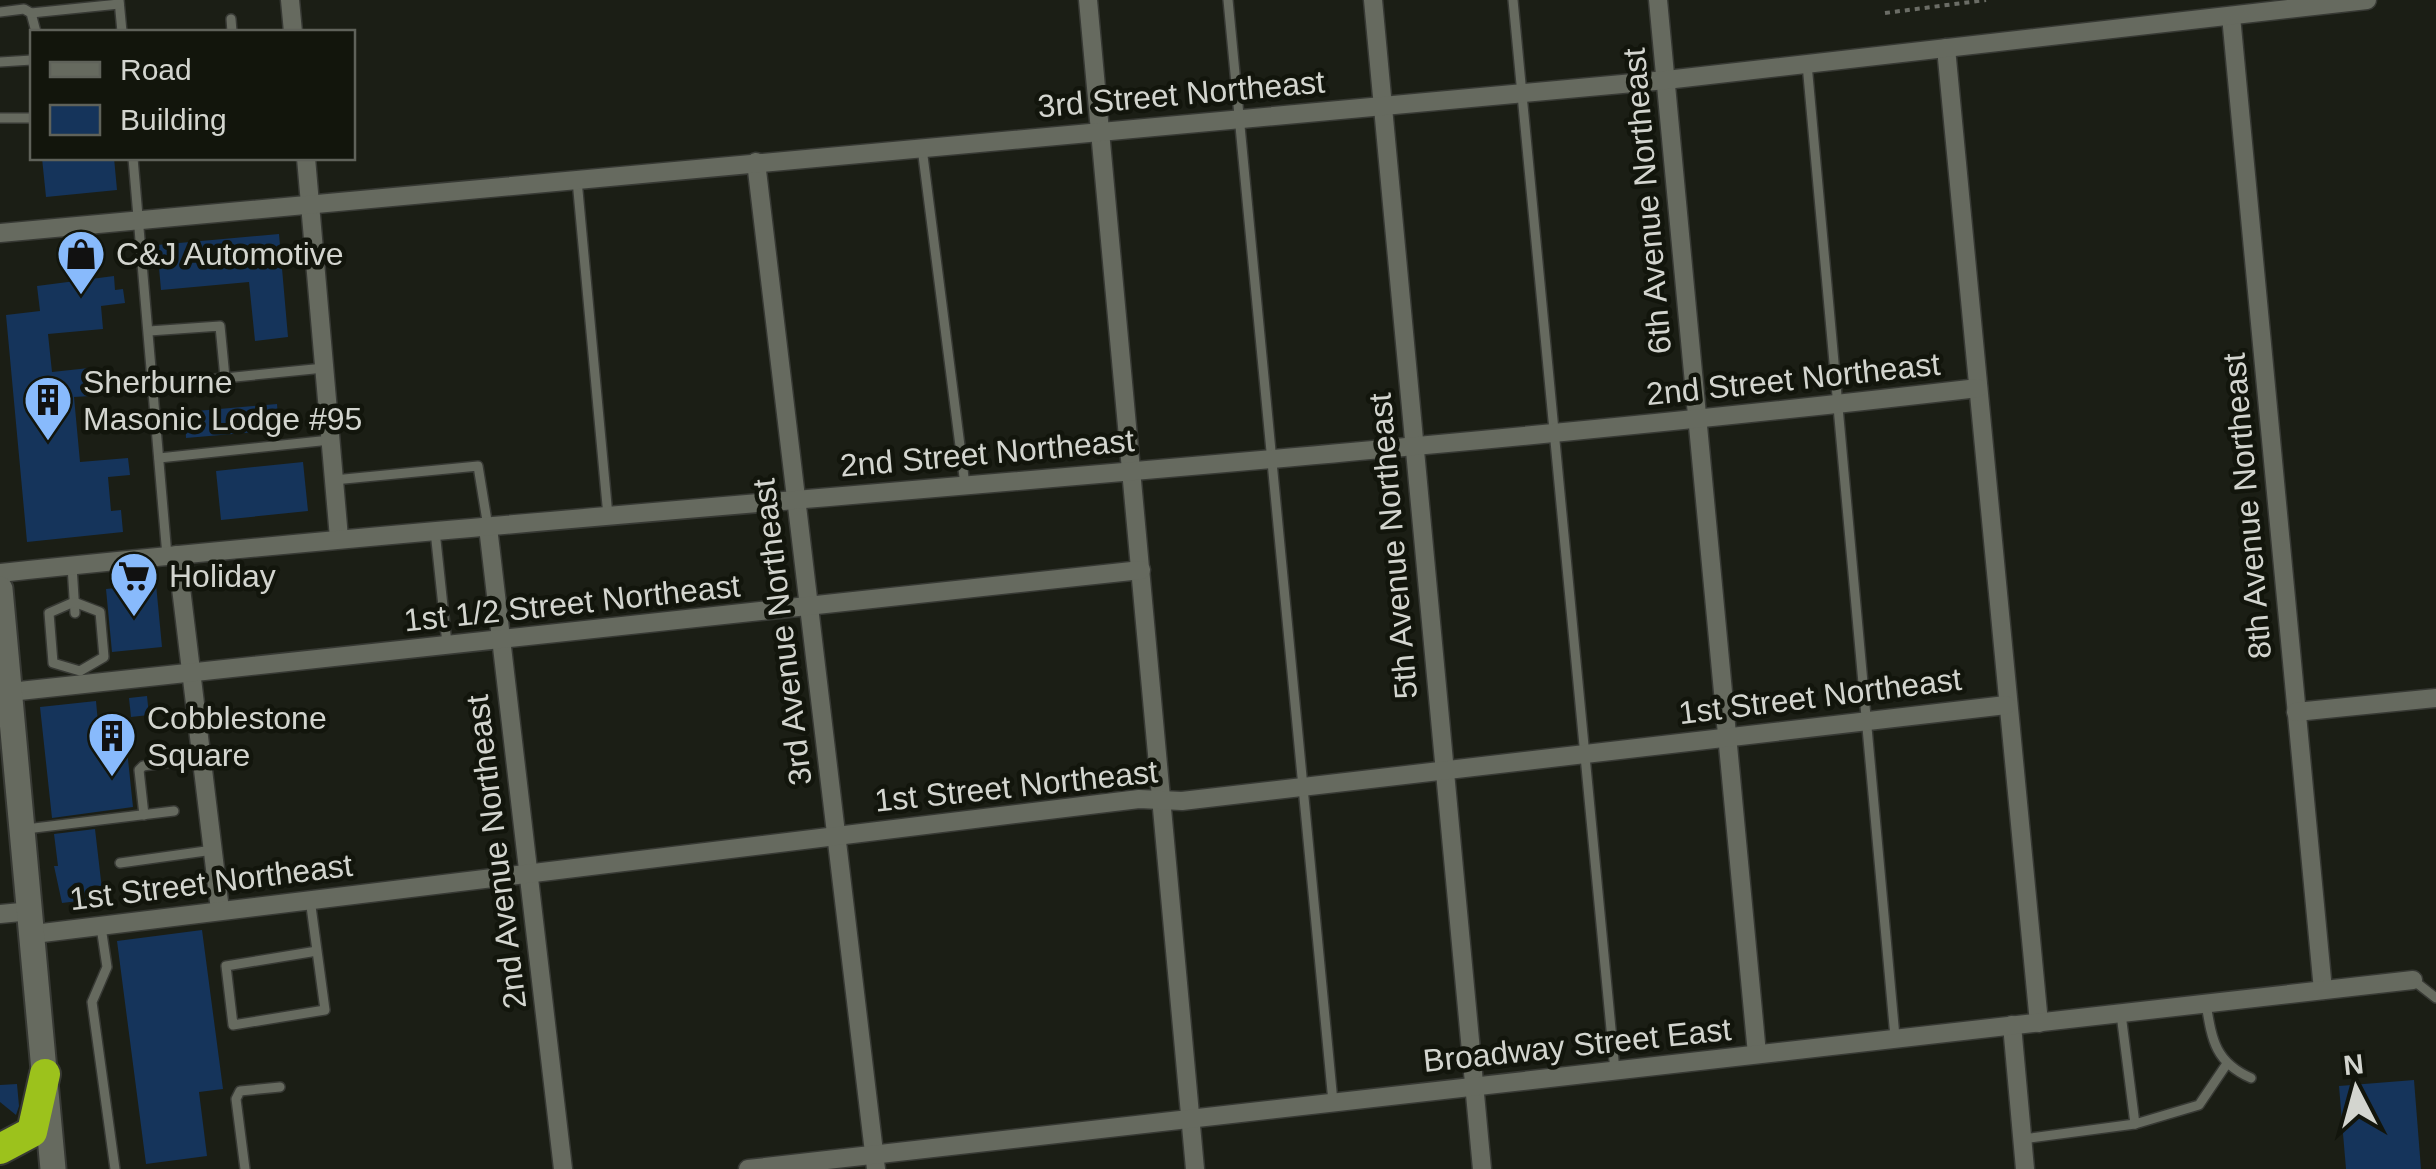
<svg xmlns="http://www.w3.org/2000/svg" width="2436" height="1169" viewBox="0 0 2436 1169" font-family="Helvetica,sans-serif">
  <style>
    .building { fill: #15345b }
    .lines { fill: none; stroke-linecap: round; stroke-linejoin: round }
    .lane-casing { stroke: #373934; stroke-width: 12 }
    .street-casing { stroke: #373934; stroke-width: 21 }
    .secondary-casing { stroke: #373934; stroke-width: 29 }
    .highway-casing { stroke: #373934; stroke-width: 34 }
    .path { stroke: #6b6d66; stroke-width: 4; stroke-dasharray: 5 5; stroke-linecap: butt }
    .lane { stroke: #666a5f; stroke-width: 9 }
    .street { stroke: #666a5f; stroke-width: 18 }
    .secondary { stroke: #666a5f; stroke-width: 25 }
    .highway { stroke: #9cc21c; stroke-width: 30 }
    .labels { text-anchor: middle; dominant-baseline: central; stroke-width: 9; stroke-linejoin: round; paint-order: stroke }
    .street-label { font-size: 32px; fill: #d3d5cf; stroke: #12150c }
    .poi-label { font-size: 32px; fill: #d3d5cf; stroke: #12150c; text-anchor: start }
  </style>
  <rect width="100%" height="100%" fill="#1b1e15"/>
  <g class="building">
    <polygon points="42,158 114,158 117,190 46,197"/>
    <polygon points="279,234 288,337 255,341 249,282 161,290 157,245"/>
    <polygon points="114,276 115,290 123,289 125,303 101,306 103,329 48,334 52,372 89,368 91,396 74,397 80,462 128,458 130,475 108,477 111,511 121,510 123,532 27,542 6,315 40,311 37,286"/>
    <polygon points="277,404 279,430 186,438 185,412"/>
    <polygon points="303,462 308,511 221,520 216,471"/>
    <polygon points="156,584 162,647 112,652 106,589"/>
    <polygon points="147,696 149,715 131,717 129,698"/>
    <polygon points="96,701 98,723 124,721 133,807 52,818 40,707"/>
    <polygon points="95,829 103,898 62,903 54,866 58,866 54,834"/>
    <polygon points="202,930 223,1089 199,1092 207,1156 146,1164 117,941"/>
    <polygon points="2414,1080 2421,1169 2346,1169 2339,1086"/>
    <polygon points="17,1084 19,1106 16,1115 0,1102 0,1085"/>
  </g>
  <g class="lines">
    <g class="lane-casing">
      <g id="lane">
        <polyline points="119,0 122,32"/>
        <polyline points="1228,0 1333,1102"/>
        <polyline points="1513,0 1615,1071"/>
        <polyline points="0,12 24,9 31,13 36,32"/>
        <polyline points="31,13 119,4"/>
        <polyline points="231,19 232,32"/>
        <polyline points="0,62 32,60"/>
        <polyline points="1807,64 1895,1037"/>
        <polyline points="0,118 32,118"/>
        <polyline points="922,148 965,485"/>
        <polyline points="133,158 167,556"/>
        <polyline points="577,180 608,516"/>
        <polyline points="149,331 220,326 225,378 324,368"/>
        <polyline points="153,385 225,378"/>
        <polyline points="159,458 330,440"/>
        <polyline points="334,480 478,466 488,527"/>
        <polyline points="435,531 447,644"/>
        <polyline points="72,566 75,613"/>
        <polygon points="74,602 100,612 104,657 80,671 53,663 49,613"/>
        <polyline points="144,815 139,770 143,766 201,758"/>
        <polyline points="26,829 174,811"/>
        <polyline points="120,863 213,850"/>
        <polyline points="310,899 325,1010 233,1025 226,966 317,951"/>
        <polyline points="101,927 107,967 92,1002 115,1169"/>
        <polyline points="2413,980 2436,998"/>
        <path d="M2206,1004C2212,1040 2215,1062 2251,1078"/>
        <polyline points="2121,1014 2135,1124 2199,1105 2226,1065"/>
        <polyline points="2023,1139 2135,1124"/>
        <polyline points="245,1169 236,1099 240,1091 280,1087"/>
      </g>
    </g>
    <g class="street-casing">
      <g id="street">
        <polyline points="290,0 293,32"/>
        <polyline points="1088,0 1195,1169"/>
        <polyline points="1373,0 1482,1169"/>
        <polyline points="1658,0 1757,1054"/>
        <polyline points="2231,16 2323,990"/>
        <polyline points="1946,48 2039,1023"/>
        <polyline points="306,158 339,538"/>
        <polyline points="756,162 876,1169"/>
        <polyline points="0,233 1666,80 2367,0"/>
        <polyline points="488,527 563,1169"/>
        <polyline points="177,555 220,910"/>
        <path d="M0,573C659,504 1320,465 1978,388"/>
        <polyline points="10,692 1141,570"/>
        <polyline points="2296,712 2436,698"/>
        <polyline points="0,914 31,911"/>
        <polyline points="34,934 1139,799 1182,801 2006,705"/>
        <polyline points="2012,1025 2025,1169"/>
        <polyline points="748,1169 2413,980"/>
      </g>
    </g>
    <g class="secondary-casing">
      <polyline id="secondary" points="0,589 53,1169"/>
    </g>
    <g class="highway-casing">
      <polyline id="highway" points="0,1149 32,1132 45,1074"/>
    </g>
    <polyline class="path" points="1885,13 1986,0"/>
    <use href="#lane" class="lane"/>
    <use href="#street" class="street"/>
    <use href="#secondary" class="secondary"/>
    <use href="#highway" class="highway"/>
  </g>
  <defs>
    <g id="shop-pin" transform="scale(2.5)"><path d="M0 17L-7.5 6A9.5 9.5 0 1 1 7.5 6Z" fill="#88bafc" stroke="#12150c"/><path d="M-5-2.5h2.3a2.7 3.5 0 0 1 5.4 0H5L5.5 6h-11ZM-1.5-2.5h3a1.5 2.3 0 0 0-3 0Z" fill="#111"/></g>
    <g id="building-pin" transform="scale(2.5)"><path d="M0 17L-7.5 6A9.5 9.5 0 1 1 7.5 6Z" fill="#88bafc" stroke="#12150c"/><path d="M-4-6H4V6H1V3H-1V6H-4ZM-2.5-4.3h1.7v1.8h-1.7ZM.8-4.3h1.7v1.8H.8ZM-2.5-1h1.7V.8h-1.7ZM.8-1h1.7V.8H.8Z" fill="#111"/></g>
    <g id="supermarket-pin" transform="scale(2.5)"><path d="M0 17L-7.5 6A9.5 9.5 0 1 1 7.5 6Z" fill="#88bafc" stroke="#12150c"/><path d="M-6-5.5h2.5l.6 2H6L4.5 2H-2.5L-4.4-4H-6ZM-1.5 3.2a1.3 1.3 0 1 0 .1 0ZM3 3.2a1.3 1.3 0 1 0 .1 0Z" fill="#111"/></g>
  </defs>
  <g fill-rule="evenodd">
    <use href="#shop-pin" x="81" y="254"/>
    <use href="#building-pin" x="48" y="400"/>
    <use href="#supermarket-pin" x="134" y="576"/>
    <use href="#building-pin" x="112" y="736"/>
  </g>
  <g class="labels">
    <g class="street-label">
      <text transform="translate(1181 94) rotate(-5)">3rd Street Northeast</text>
      <text transform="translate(1647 201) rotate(-95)">6th Avenue Northeast</text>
      <text transform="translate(1793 379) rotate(-6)">2nd Street Northeast</text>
      <text transform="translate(987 453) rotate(-5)">2nd Street Northeast</text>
      <text transform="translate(2247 506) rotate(-95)">8th Avenue Northeast</text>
      <text transform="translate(1393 546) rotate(-95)">5th Avenue Northeast</text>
      <text transform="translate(572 603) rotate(-6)">1st 1/2 Street Northeast</text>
      <text transform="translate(782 632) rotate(-97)">3rd Avenue Northeast</text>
      <text transform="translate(1820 696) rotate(-7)">1st Street Northeast</text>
      <text transform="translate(1016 786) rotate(-6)">1st Street Northeast</text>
      <text transform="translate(496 852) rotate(-97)">2nd Avenue Northeast</text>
      <text transform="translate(211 882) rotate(-7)">1st Street Northeast</text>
      <text transform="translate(1577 1045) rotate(-6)">Broadway Street East</text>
    </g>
    <g class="poi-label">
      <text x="116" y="254">C&amp;J Automotive</text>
      <text x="83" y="382">Sherburne<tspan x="83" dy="37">Masonic Lodge #95</tspan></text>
      <text x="169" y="576">Holiday</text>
      <text x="147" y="718">Cobblestone<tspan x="147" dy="37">Square</tspan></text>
    </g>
  </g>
  <rect x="30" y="30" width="325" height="130" fill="#12150c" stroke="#5f625a" stroke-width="2.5"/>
  <rect x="50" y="62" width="50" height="15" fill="#666a5f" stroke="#5f625a" stroke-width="2.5"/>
  <text x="120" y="80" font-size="30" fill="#d3d5cf">Road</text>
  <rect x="50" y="105" width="50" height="30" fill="#15345b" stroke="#5f625a" stroke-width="2.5"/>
  <text x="120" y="130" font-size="30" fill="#d3d5cf">Building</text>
  <g transform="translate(2356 1089) rotate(354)" stroke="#12150c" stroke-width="8" paint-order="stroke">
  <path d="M0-8L18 38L0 25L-18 38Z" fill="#d3d5cf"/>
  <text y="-15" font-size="28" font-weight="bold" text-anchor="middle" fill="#d3d5cf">N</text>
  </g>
</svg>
